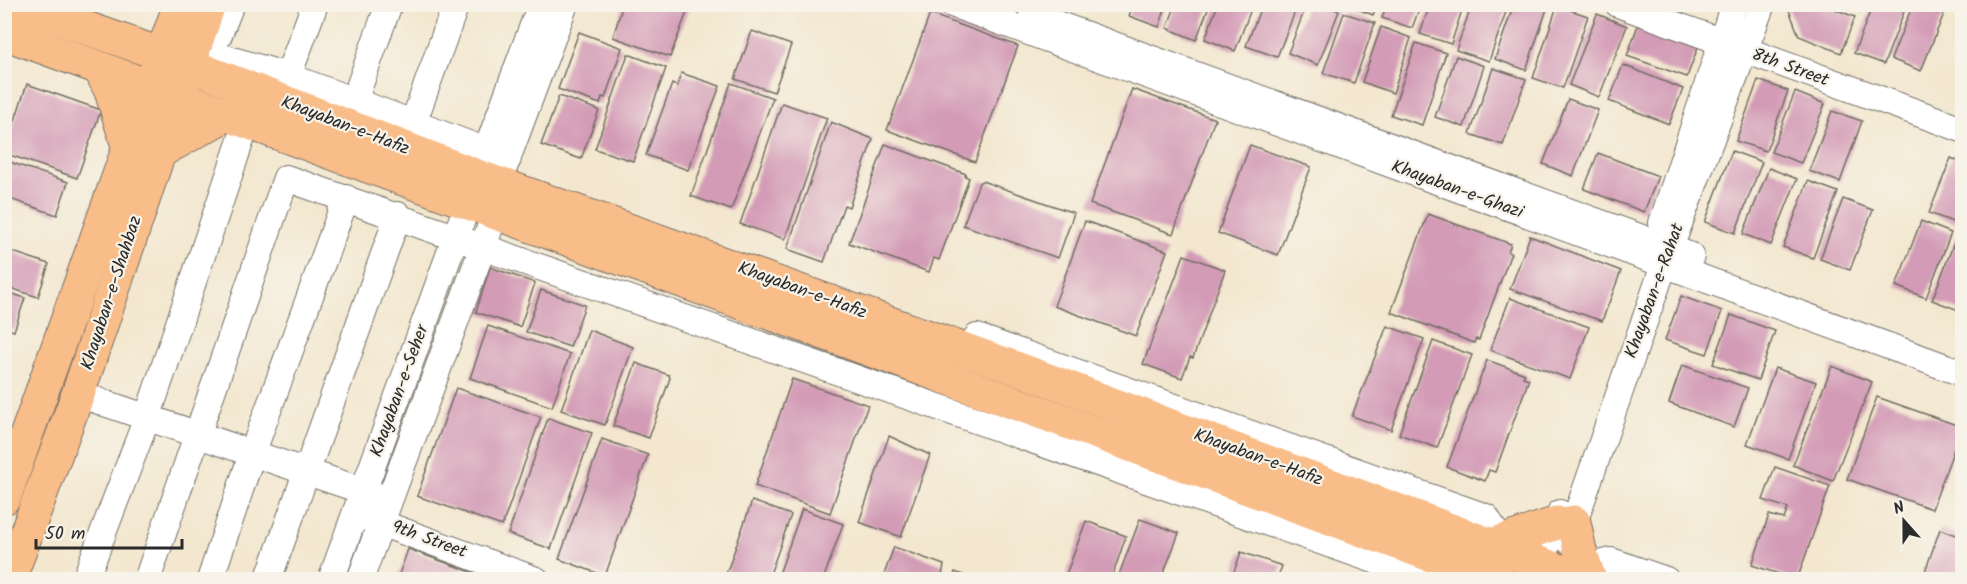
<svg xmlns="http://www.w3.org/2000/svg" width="1967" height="584" viewBox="0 0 1967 584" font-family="Kalam,sans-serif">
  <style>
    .building { fill: #d39bb6 }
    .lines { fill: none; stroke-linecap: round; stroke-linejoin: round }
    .minor-casing { stroke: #716d64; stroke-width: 28 }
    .major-casing { stroke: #716d64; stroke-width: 35 }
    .minor { stroke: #fff; stroke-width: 26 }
    .major { stroke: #f8bd89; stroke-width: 33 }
    .labels { text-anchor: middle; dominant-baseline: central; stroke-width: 4.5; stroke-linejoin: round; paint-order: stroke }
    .street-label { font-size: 18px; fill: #2b2b2b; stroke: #f7f3e8 }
  </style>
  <rect width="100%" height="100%" fill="#f7f3e8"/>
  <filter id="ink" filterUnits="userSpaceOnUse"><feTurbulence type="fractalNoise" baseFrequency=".0167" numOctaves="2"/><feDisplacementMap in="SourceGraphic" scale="12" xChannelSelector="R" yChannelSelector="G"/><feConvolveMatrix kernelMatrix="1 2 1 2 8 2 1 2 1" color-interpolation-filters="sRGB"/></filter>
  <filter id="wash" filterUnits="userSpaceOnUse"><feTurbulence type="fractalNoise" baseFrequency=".008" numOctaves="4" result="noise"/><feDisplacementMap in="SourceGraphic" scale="24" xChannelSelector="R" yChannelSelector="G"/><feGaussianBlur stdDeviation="1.35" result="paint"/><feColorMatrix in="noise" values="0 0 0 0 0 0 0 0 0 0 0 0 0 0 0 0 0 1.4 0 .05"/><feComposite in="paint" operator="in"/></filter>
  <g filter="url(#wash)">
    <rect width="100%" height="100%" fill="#f3e7cf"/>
    <g id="blocks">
      <g class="building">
        <polygon points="623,4 690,4 670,57 613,37"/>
        <polygon points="1133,4 1167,4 1159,27 1129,16"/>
        <polygon points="1176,4 1210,4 1196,40 1167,28"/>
        <polygon points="1218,4 1253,4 1235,51 1205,39"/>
        <polygon points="1262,4 1298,4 1277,57 1246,46"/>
        <polygon points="1307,4 1323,4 1339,11 1318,65 1288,53"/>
        <polygon points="1344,4 1377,4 1373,15"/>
        <polygon points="1387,4 1421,4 1412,28 1382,18"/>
        <polygon points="1430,4 1464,4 1451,44 1420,34"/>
        <polygon points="1472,4 1508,6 1489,61 1456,50"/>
        <polygon points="1514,4 1534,4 1547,9 1526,70 1495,59"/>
        <polygon points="1791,4 1822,4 1855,17 1841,53 1799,36 1789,10"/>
        <polygon points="1840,4 1863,4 1860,12"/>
        <polygon points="1873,4 1907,4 1884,64 1854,53"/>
        <polygon points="1913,4 1947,6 1921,71 1891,59"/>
        <polygon points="1557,6 1588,16 1563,88 1533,78"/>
        <polygon points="1344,13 1375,23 1354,83 1323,73"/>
        <polygon points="930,14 1018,46 975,162 887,130"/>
        <polygon points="1597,14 1627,26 1599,97 1569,85"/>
        <polygon points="1638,25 1698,47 1687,77 1627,56"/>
        <polygon points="1381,27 1411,38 1393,93 1362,82"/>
        <polygon points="752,31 791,45 774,92 735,79"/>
        <polygon points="579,32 622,48 605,98 602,97 600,104 558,89"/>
        <polygon points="1416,43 1446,53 1422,125 1391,115"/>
        <polygon points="628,54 666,68 633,161 595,149"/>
        <polygon points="1456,56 1484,66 1464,127 1435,117"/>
        <polygon points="1623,65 1683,89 1669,124 1609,101"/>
        <polygon points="1493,68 1526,79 1503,145 1470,134"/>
        <polygon points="681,73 720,86 688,170 646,155 672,84 677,86"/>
        <polygon points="1758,80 1788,91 1766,151 1736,141"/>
        <polygon points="731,83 773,98 731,210 691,196"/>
        <polygon points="27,84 101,110 77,178 4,153"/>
        <polygon points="1132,89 1215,119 1173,234 1090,204"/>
        <polygon points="1795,92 1825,104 1801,163 1771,152"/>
        <polygon points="559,96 599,110 581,159 541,145"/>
        <polygon points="1568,99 1598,110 1573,176 1543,164"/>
        <polygon points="782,103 827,118 785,239 740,224"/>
        <polygon points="1832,111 1862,121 1840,182 1809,171"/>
        <polygon points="831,122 873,139 849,207 844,205 824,262 787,249"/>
        <polygon points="885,144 966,174 965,176 969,178 939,260 934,258 929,272 849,243"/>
        <polygon points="1250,145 1311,167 1278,255 1218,233"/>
        <polygon points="1732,151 1762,162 1735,233 1705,222"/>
        <polygon points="1598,153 1658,176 1644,212 1584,189"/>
        <polygon points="1951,158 1962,163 1962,211 1958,224 1929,213"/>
        <polygon points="4,160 68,182 57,215 4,197"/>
        <polygon points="1769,168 1797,179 1771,245 1743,234"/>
        <polygon points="982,181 1074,213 1058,258 963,225 979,183"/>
        <polygon points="1808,181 1838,192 1813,258 1783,247"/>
        <polygon points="1843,199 1873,210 1850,270 1820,259"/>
        <polygon points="1428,214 1511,244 1508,252 1511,253 1479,340 1476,339 1474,343 1391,312"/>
        <polygon points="1085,221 1167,251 1136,336 1054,306"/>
        <polygon points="1921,221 1951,233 1926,298 1896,286"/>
        <polygon points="1957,235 1962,237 1961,311 1932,300"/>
        <polygon points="1530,236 1621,271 1602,321 1510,289"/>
        <polygon points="4,249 49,264 38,297 4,286"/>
        <polygon points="1184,255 1225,270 1193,358 1190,357 1182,378 1143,364"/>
        <polygon points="490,267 535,283 520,327 476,312"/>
        <polygon points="541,290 585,305 570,347 526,332"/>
        <polygon points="4,291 25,298 14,331 4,328"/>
        <polygon points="1681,296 1722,311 1707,354 1665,340"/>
        <polygon points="1510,298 1589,327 1570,379 1490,350"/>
        <polygon points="1731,315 1775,331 1758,380 1713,364"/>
        <polygon points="488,326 570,354 552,407 470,378"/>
        <polygon points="1387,326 1424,339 1391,430 1352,416"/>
        <polygon points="589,330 633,347 605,425 561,410"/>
        <polygon points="1433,341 1472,355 1437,448 1399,434"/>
        <polygon points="1487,360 1525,374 1523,377 1529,379 1495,472 1489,470 1485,481 1447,467"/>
        <polygon points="636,363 669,375 670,378 649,438 613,426"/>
        <polygon points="1682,365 1748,388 1734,427 1669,403"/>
        <polygon points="1832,366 1872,382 1833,481 1793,465"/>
        <polygon points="1775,368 1816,382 1788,459 1747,444"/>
        <polygon points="792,379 868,405 830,513 755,486"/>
        <polygon points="456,388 541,417 502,526 417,496"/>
        <polygon points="1877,397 1962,427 1932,509 1847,479"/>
        <polygon points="548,418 592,433 551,549 508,534"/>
        <polygon points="889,436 930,455 901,537 859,522"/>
        <polygon points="602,439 648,455 605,576 559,559"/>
        <polygon points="1775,467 1830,486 1797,580 1752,565 1769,515 1784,519 1788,508 1763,500"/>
        <polygon points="752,501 791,515 768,580 724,580"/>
        <polygon points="802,509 843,524 823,580 777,580"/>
        <polygon points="1140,519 1179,533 1161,580 1117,580"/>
        <polygon points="1086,521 1126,536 1111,580 1064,580"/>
        <polygon points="1940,529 1962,537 1962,580 1922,580"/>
        <polygon points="894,547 944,565 941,580 882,580"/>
        <polygon points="408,549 485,577 484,580 397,580"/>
        <polygon points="1241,552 1282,566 1277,580 1231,580"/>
        <polygon points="955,572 976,580 952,580"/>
      </g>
    </g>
  </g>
  <g filter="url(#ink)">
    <use href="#blocks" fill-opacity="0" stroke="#716d64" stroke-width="1.5"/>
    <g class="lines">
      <g class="minor-casing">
        <g id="minor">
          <polyline points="952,4 1962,373"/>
          <polyline points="1618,4 1962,129"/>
          <polyline points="1032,15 1691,256"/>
          <polyline points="218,37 231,4"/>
          <polyline points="222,57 288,76 508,159"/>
          <polyline points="288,76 315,4"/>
          <polyline points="354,101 389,4"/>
          <polyline points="414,121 456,4"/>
          <polyline points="481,165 541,4"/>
          <polyline points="502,173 565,4"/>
          <polyline points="1662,223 1734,4"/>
          <polyline points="977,337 1486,517 1493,528 1492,545"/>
          <polyline points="78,394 378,496"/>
          <polyline points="364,517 536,580"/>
          <polyline points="1568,540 1670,248 1762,4"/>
          <polyline points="85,580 147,418 247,122"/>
          <polyline points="147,580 286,178 1431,580"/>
          <polyline points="210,580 252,454 346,198"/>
          <polyline points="268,580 398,215"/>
          <polyline points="331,580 468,203"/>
          <polyline points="360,580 495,214"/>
          <polyline points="1533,580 1560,513"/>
          <polyline points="1592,580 1603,563 1611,561 1666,580"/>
        </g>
      </g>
      <g class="major-casing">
        <g id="major">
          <polyline points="18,4 163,55 477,176 1024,371 1585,580"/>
          <polyline points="4,33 1499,580"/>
          <polyline points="100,69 111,91 130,152"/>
          <polyline points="159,152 227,114"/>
          <polyline points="4,498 180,4"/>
          <polyline points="1574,522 1580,551 1590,580"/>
          <polyline points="1492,545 1557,523"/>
          <polyline points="9,580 78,394 209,4"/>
        </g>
      </g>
      <use href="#minor" class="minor"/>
      <use href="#major" class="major"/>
    </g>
  </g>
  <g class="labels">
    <g class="street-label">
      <text transform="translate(1790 68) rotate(20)">8th Street</text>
      <text transform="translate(345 126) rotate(21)">Khayaban-e-Hafiz</text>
      <text transform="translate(1457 190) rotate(20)">Khayaban-e-Ghazi</text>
      <text transform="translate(802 291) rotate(20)">Khayaban-e-Hafiz</text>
      <text transform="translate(1655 291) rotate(-70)">Khayaban-e-Rahat</text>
      <text transform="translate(112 293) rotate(-72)">Khayaban-e-Shahbaz</text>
      <text transform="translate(400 391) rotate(-70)">Khayaban-e-Seher</text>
      <text transform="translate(1258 458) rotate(20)">Khayaban-e-Hafiz</text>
      <text transform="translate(429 540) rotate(20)">9th Street</text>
    </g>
  </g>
  <rect width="1967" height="584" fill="none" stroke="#f7f3e8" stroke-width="24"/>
  <g transform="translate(1904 521) rotate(339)" stroke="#f7f3e8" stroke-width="4.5" paint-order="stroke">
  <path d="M0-4.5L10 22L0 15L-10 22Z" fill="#2b2b2b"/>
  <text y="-9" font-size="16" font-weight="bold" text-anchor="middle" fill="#2b2b2b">N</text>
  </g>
  <path d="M36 539v9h146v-9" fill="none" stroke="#2b2b2b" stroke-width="3"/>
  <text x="45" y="539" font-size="18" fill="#2b2b2b" stroke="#f7f3e8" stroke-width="4.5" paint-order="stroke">50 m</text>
</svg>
